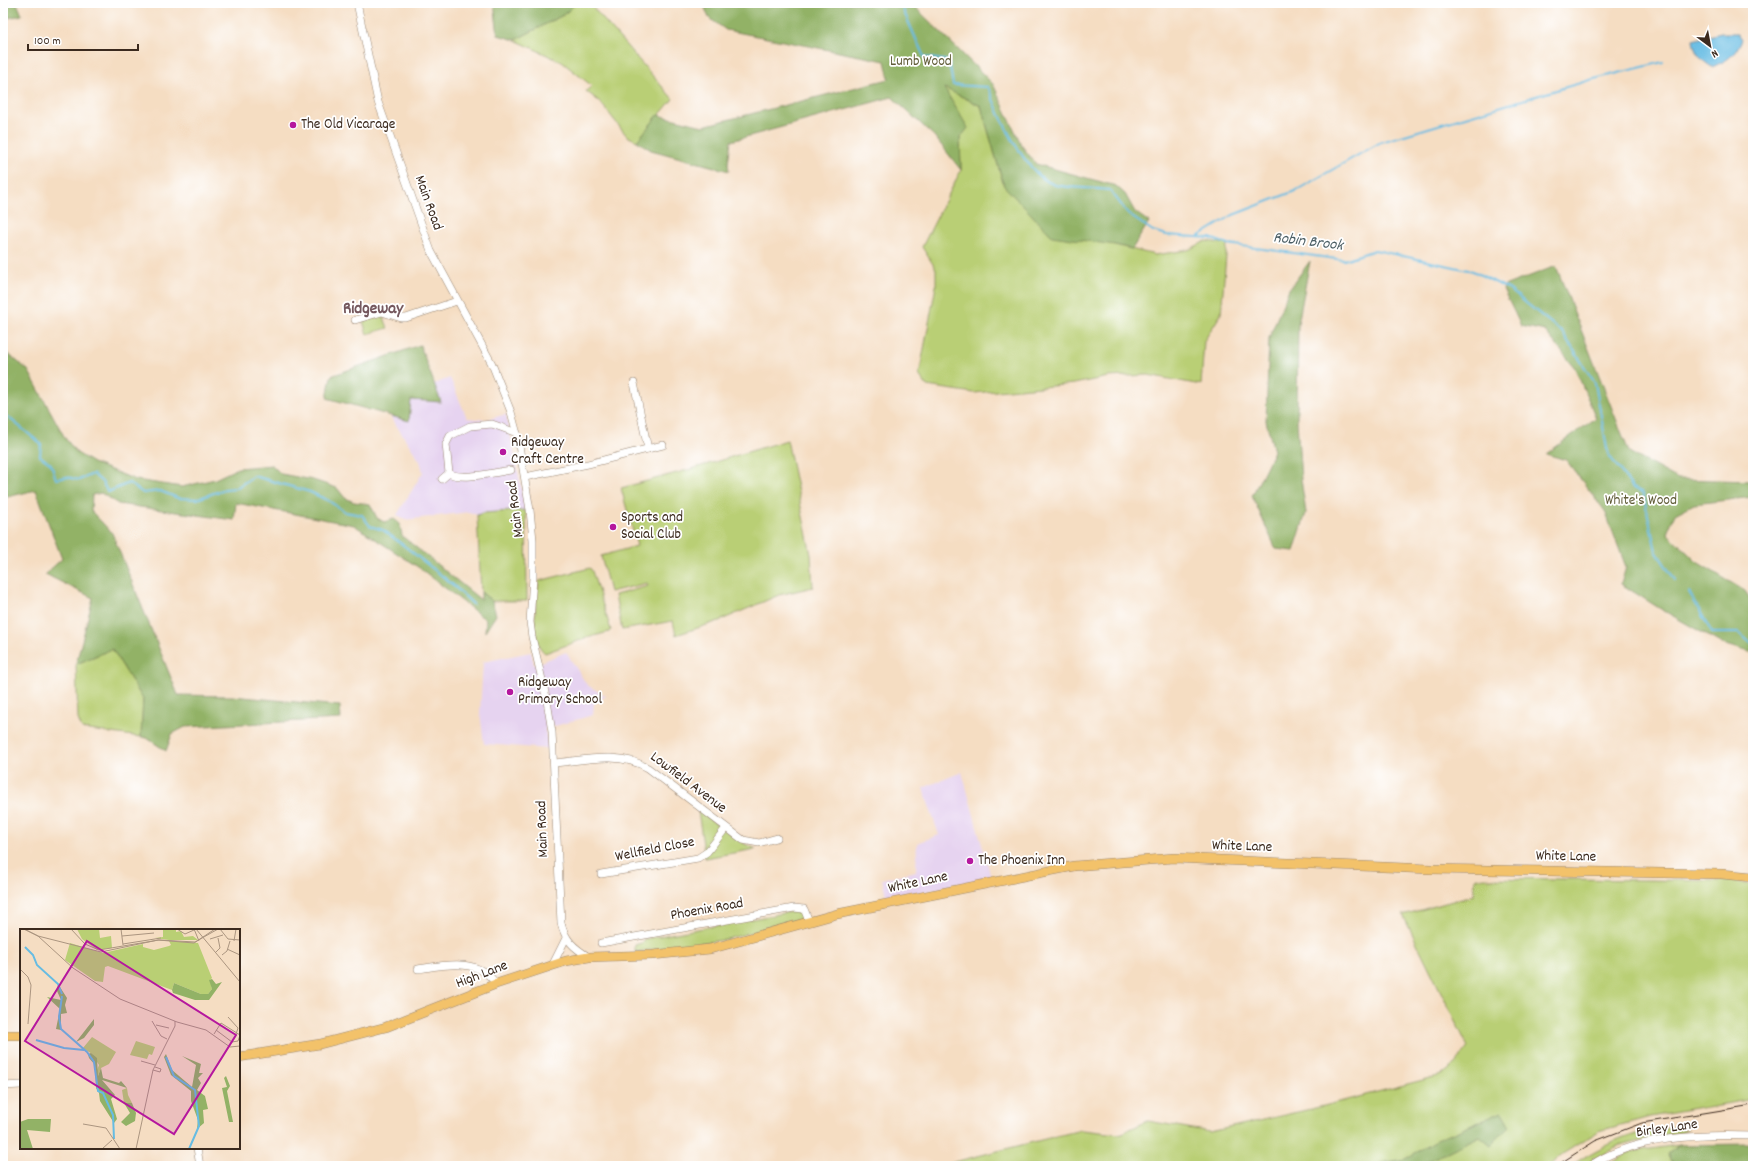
<svg xmlns="http://www.w3.org/2000/svg" width="1756" height="1169" viewBox="0 0 1756 1169" font-family="Dekko,sans-serif">
  <style>
    .built { fill: #e6d3f0 }
    .green { fill: #b9cf74; stroke: #7a7c49 }
    .forest { fill: #92b266; stroke: #666e42 }
    .water { fill: #66bce3; stroke: #507380 }
    .lines { fill: none; stroke-linecap: round; stroke-linejoin: round }
    .stream { stroke: #66bce3; stroke-width: 2 }
    .minor-casing { stroke: #988470; stroke-width: 8 }
    .major-casing { stroke: #988470; stroke-width: 10 }
    .minor { stroke: #fff; stroke-width: 7 }
    .major { stroke: #f3c26a; stroke-width: 9 }
    .tram { stroke: #3b2a1e; stroke-width: 1 }
    .poi-dot { fill: #b5179e; stroke: #fff; stroke-width: 1.5 }
    .labels { text-anchor: middle; dominant-baseline: central; stroke-width: 3.5; stroke-linejoin: round; paint-order: stroke }
    .park-label { font-size: 15px; fill: #615c38; stroke: #fff }
    .poi-label { font-size: 15px; fill: #3b2a1e; stroke: #fff; text-anchor: start }
    .street-label { font-size: 15px; fill: #3b2a1e; stroke: #fff }
    .water-label { font-size: 16px; font-style: italic; fill: #4a5d63; stroke: #fff }
    .quarter-label { font-size: 17px; font-weight: bold; fill: #75585e; stroke: #fff }
    .inset-river { fill: none; stroke: #66bce3; stroke-width: 2 }
    .inset-road { fill: none; stroke: #ab9580; stroke-width: 1 }
    .view { fill: #b5179e; fill-opacity: 0.15; stroke: #b5179e; stroke-width: 2 }
    .inset-edge { fill: none; stroke: #3b2a1e; stroke-width: 2 }
  </style>
  <rect width="100%" height="100%" fill="#fff"/>
  <filter id="ink" filterUnits="userSpaceOnUse"><feTurbulence type="fractalNoise" baseFrequency=".025" numOctaves="2"/><feDisplacementMap in="SourceGraphic" scale="8" xChannelSelector="R" yChannelSelector="G"/><feConvolveMatrix kernelMatrix="1 2 1 2 8 2 1 2 1" color-interpolation-filters="sRGB"/></filter>
  <filter id="wash" filterUnits="userSpaceOnUse"><feTurbulence type="fractalNoise" baseFrequency=".012" numOctaves="4" result="noise"/><feDisplacementMap in="SourceGraphic" scale="16" xChannelSelector="R" yChannelSelector="G"/><feGaussianBlur stdDeviation="0.9" result="paint"/><feColorMatrix in="noise" values="0 0 0 0 0 0 0 0 0 0 0 0 0 0 0 0 0 1.4 0 .05"/><feComposite in="paint" operator="in"/></filter>
  <g filter="url(#wash)">
    <rect width="100%" height="100%" fill="#f5ddc2"/>
    <g class="built">
      <polygon points="450,378 467,418 486,420 506,414 526,510 483,513 477,515 469,512 405,520 397,515 423,472 420,461 390,416 409,421 411,400 441,401 434,384"/>
      <polygon points="531,652 534,665 566,652 587,685 606,696 594,703 593,715 545,729 549,749 484,744 480,713 483,662"/>
      <polygon points="962,772 991,877 887,900 882,879 916,871 917,843 939,835 923,788"/>
    </g>
    <g class="green">
      <polygon points="576,3 589,3 673,99 637,141 627,136 600,102 586,91 592,86 562,62 515,40 565,14"/>
      <polygon points="943,87 981,106 1004,186 1115,245 1155,255 1188,250 1206,241 1227,244 1221,314 1204,341 1201,385 1148,375 1108,377 1074,384 974,393 927,386 919,375 936,286 936,269 922,247 961,170 960,138"/>
      <polygon points="383,315 388,328 367,334 363,321"/>
      <polygon points="787,440 811,555 813,587 779,595 719,621 676,635 673,621 622,630 615,595 648,586 647,583 610,592 601,556 637,546 621,488 695,468"/>
      <polygon points="526,510 527,601 492,601 481,592 477,515 483,513"/>
      <path d="M590,568L592,571L611,630L609,632L586,638L545,653C528,640 537,599 539,581Z"/>
      <polygon points="112,649 143,699 141,737 82,729 78,719 76,664"/>
      <polygon points="698,811 745,844 756,849 705,858"/>
      <polygon points="1475,878 1731,881 1753,885 1753,1099 1650,1117 1599,1131 1561,1155 1549,1166 938,1166 1081,1130 1119,1134 1148,1121 1210,1132 1324,1106 1442,1075 1457,1063 1468,1047 1403,915 1474,895"/>
      <polygon points="795,911 804,914 803,919 723,940 635,952 635,945 644,942 644,939"/>
      <path d="M1673,1127L1687,1130L1620,1146L1597,1157L1585,1166H1571C1600,1145 1637,1130 1673,1127Z"/>
      <polygon points="1679,1145 1668,1154 1673,1163 1678,1166 1604,1166 1628,1152"/>
    </g>
    <g class="forest">
      <polygon points="3,3 17,3 22,15 3,19"/>
      <polygon points="494,3 576,3 565,14 515,40 498,35"/>
      <polygon points="703,3 911,3 993,84 1022,146 1036,164 1116,186 1125,194 1135,212 1149,222 1132,249 1115,245 1052,236 1004,186 981,106 944,88 968,128 960,138 961,170 934,136 892,97 731,141 728,164 729,171 651,150 637,141 658,115 703,126 889,79 885,61 726,30 709,18"/>
      <polygon points="1310,261 1298,324 1297,421 1301,479 1306,513 1294,551 1276,549 1252,496 1274,451 1266,421 1269,338 1289,289"/>
      <polygon points="1556,266 1629,452 1678,479 1753,481 1753,497 1694,504 1675,514 1667,533 1697,562 1745,591 1753,603 1753,653 1722,644 1659,608 1621,584 1626,567 1605,511 1566,460 1546,454 1596,418 1575,368 1545,331 1521,326 1503,289 1504,286"/>
      <polygon points="420,345 441,402 411,400 409,421 327,398 331,376"/>
      <polygon points="3,350 28,370 65,438 77,453 93,463 136,480 182,487 215,479 238,468 272,465 281,474 313,480 337,488 345,498 354,502 370,504 377,518 384,522 394,519 400,524 402,536 481,600 481,592 492,601 496,615 485,632 486,620 421,569 354,525 236,503 234,520 118,504 101,493 92,495 91,511 112,533 178,695 232,696 340,706 341,719 185,727 172,734 166,751 147,738 141,737 143,699 112,649 76,664 93,598 45,574 62,559 36,490 3,498"/>
      <polygon points="1502,1112 1510,1126 1491,1145 1480,1136 1418,1166 1345,1166 1375,1164 1405,1159 1437,1140"/>
      <polygon points="1753,1144 1753,1163 1723,1166 1678,1166 1673,1163 1668,1154 1679,1145"/>
    </g>
    <path class="water" d="M1721,33H1738L1742,39C1735,56 1728,60 1712,67C1702,61 1694,53 1693,40Z"/>
    <g class="lines">
      <g class="stream">
        <path d="M900,3L924,57L949,61L953,85L988,87C999,115 1024,174 1055,185C1067,188 1096,188 1110,190L1129,215L1153,231L1166,235L1210,238L1227,244L1344,260L1375,250L1473,271L1510,290L1562,332L1595,383L1608,454L1633,488L1643,493L1656,551L1675,580"/>
        <polyline points="1199,236 1233,215 1295,191 1381,142 1590,80 1663,62"/>
        <polyline points="3,417 8,417 41,444 40,456 51,464 56,479 67,477 79,480 93,474 102,482 108,492 129,483 143,493 160,491 178,498 197,499 225,489 236,488 254,476 310,492 329,501 345,512 362,515 370,526 383,530 407,548 452,584 473,604"/>
        <polyline points="1689,592 1712,633 1739,633 1753,645"/>
      </g>
    </g>
  </g>
  <g filter="url(#ink)">
    <g class="lines">
      <g class="minor-casing">
        <g id="minor">
          <path d="M357,3L378,102L431,251L492,364L511,412L517,434L530,510L533,540V577L530,622L532,637L547,701L552,732L561,923C565,940 574,948 589,957"/>
          <polyline points="355,320 382,312 401,318 406,318 457,301"/>
          <polyline points="634,383 648,449"/>
          <path d="M511,470C496,472 461,481 449,473L446,444L450,436L470,426L492,424L517,433"/>
          <polyline points="525,477 588,464 663,445"/>
          <polyline points="442,479 449,473"/>
          <path d="M554,763C585,760 619,751 648,768L743,840L759,843L777,838"/>
          <polyline points="601,874 698,858 707,852 726,828"/>
          <polyline points="601,943 794,908 804,909 809,921"/>
          <polyline points="553,964 566,938"/>
          <path d="M418,969C445,965 479,957 496,984"/>
          <polyline points="3,1086 21,1085"/>
          <polyline points="197,1148 200,1166"/>
          <path d="M1590,1166C1633,1136 1701,1134 1753,1136"/>
        </g>
      </g>
      <g class="major-casing">
        <g id="major">
          <polyline points="3,1035 21,1035"/>
          <polyline points="239,1057 320,1044 386,1027 496,984 566,961 589,957 653,955 710,949 837,914 1074,866 1174,858 1430,869 1722,874 1753,877"/>
        </g>
      </g>
      <use href="#minor" class="minor"/>
      <use href="#major" class="major"/>
      <polyline class="tram" points="1556,1166 1595,1141 1642,1123 1753,1105"/>
    </g>
  </g>
  <g class="poi-dot">
    <circle cx="293" cy="125" r="4"/>
    <circle cx="503" cy="452" r="4"/>
    <circle cx="613" cy="527" r="4"/>
    <circle cx="510" cy="692" r="4"/>
    <circle cx="970" cy="861" r="4"/>
  </g>
  <g class="labels">
    <g class="park-label">
      <text x="921" y="62">Lumb Wood</text>
      <text x="1641" y="501">White's Wood</text>
    </g>
    <g class="poi-label">
      <text x="301" y="125">The Old Vicarage</text>
      <text x="511" y="443">Ridgeway<tspan x="511" dy="17">Craft Centre</tspan></text>
      <text x="621" y="518">Sports and<tspan x="621" dy="17">Social Club</tspan></text>
      <text x="518" y="683">Ridgeway<tspan x="518" dy="17">Primary School</tspan></text>
      <text x="978" y="861">The Phoenix Inn</text>
    </g>
    <g class="street-label">
      <text transform="translate(428 203) rotate(70)">Main Road</text>
      <text transform="translate(516 509) rotate(-97)">Main Road</text>
      <text transform="translate(688 783) rotate(37)">Lowfield Avenue</text>
      <text transform="translate(543 829) rotate(-92)">Main Road</text>
      <text transform="translate(1242 847) rotate(2)">White Lane</text>
      <text transform="translate(655 850) rotate(-11)">Wellfield Close</text>
      <text transform="translate(1566 857) rotate(1)">White Lane</text>
      <text transform="translate(918 883) rotate(-12)">White Lane</text>
      <text transform="translate(707 910) rotate(-10)">Phoenix Road</text>
      <text transform="translate(482 975) rotate(-21)">High Lane</text>
      <text transform="translate(1667 1129) rotate(-8)">Birley Lane</text>
    </g>
    <g class="water-label">
      <text transform="translate(1308 242) rotate(7)">Robin Brook</text>
    </g>
    <g class="quarter-label">
      <text x="373" y="310">Ridgeway</text>
    </g>
  </g>
  <g transform="translate(20 929)">
    <rect width="220" height="220" fill="#f5ddc2"/>
    <path d="M57,0H79L80,9L91,7L92,19L77,21L62,10ZM143,0H156V3L161,2L164,8L173,7L178,11H149L135,9L143,8ZM149,12L178,14L192,49L190,51L192,60L188,65H181L154,54L152,61L88,37L85,38L83,53L75,52L45,31L50,14L83,24L123,15V18L134,21L149,17L151,16ZM72,108L96,123L89,135L81,139L78,147L76,144L79,136L72,125L63,119ZM116,112L135,118L132,126L129,125L127,130L110,126ZM107,159L108,166L112,174H104L102,161Z" fill="#b9cf74"/>
    <path d="M192,50L196,55L202,53L189,71H175L153,64L152,61L154,54L181,65H188L192,60L189,51ZM38,55L47,69L45,76L47,84L41,85V101L36,100L40,80L27,68L41,71L37,62ZM74,90V96L64,109L56,113ZM71,124L77,129L78,147L81,139L83,149L99,154L101,152L107,159L82,151L95,166L91,170L97,190L94,194L80,172L79,164L76,159L75,136L69,129L68,125ZM146,125L152,141L172,158L176,136L162,127L181,135L179,144H183L178,149L181,154L177,161L185,167L188,180L183,181L184,194L177,200L178,191L171,172V162L151,146L144,128ZM206,147L210,157L207,162L213,193H209L202,159L207,158L204,149ZM104,174H112L116,184L115,192L106,197L101,193L110,184ZM8,190H31L30,203L7,201L13,220H0V193Z" fill="#92b266"/>
    <path class="inset-river" d="M5,18L13,26L17,36L38,55L42,65M42,67L39,88L41,100L67,123L74,133L78,162L83,164L93,186L94,210M16,111L44,119L64,121M146,128L154,147L175,161L179,197L169,220"/>
    <path class="inset-road" d="M4,0L18,7L53,39L100,70L157,93L186,101L210,118L220,117M4,0L18,7L81,23L138,11L174,14L195,0M51,0L65,15L79,21L139,11L175,13L198,0M101,0L103,16M157,0L165,5L174,1M174,0L179,12M176,0L220,53M200,0L208,10L220,11M102,7L134,4M190,10L203,6M214,12L216,0M103,15L141,9M207,20L220,26M196,23L200,19L198,9M202,26L207,22L210,12M0,40L8,48L11,56L8,95M208,88L218,99L216,105M132,92L141,107L147,110M136,96L149,99M196,101L212,113L218,112L220,106M194,105L201,94L220,106M121,132L135,136M133,141L140,143L141,140L135,138M63,195L86,199L100,220M82,220L92,211M116,220L133,141L155,97V92"/>
    <path class="view" d="M67,12L216,106L154,205L5,112Z"/>
    <rect width="220" height="220" class="inset-edge"/>
  </g>
  <rect width="1756" height="1169" fill="none" stroke="#fff" stroke-width="16"/>
  <g transform="translate(1710 46) rotate(148)" stroke="#ffffff" stroke-width="3" paint-order="stroke">
  <path d="M0-3L7 15L0 10L-7 15Z" fill="#3b2a1e"/>
  <text y="-6" font-size="11" font-weight="bold" text-anchor="middle" fill="#3b2a1e">N</text>
  </g>
  <path d="M28 44v6h110v-6" fill="none" stroke="#3b2a1e" stroke-width="2"/>
  <text x="34" y="44" font-size="12" fill="#3b2a1e" stroke="#ffffff" stroke-width="3" paint-order="stroke">100 m</text>
</svg>
